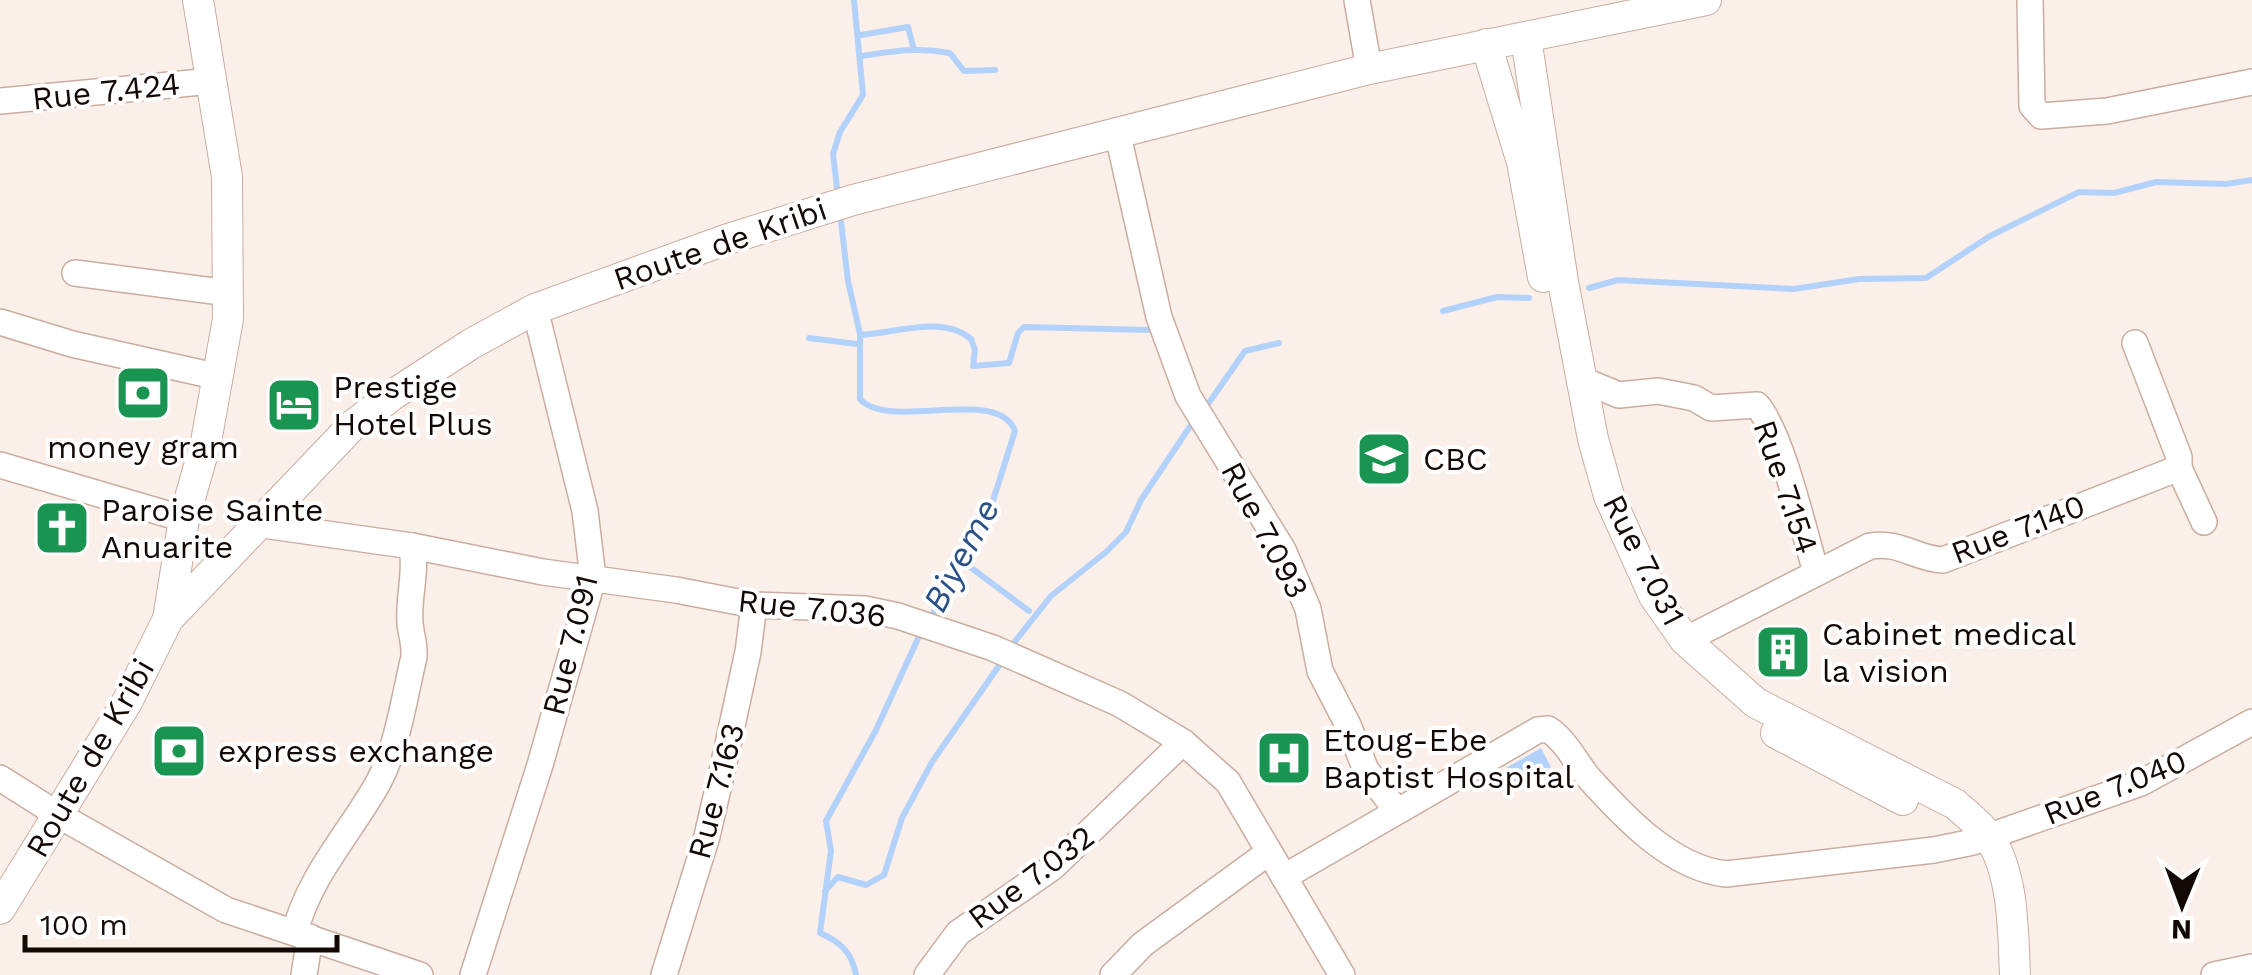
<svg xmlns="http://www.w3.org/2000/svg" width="2252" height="975" viewBox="0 0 2252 975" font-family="'Work Sans',sans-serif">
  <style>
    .water { fill: #b2d1fb }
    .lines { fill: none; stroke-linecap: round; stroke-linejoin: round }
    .stream { stroke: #b2d1fb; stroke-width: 6 }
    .minor-casing { stroke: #caad9f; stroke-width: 28 }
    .major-casing { stroke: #caad9f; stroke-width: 32 }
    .minor { stroke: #fff; stroke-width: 25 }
    .major { stroke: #fff; stroke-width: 30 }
    .labels { text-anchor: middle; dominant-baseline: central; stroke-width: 8; stroke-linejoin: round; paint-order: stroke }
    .street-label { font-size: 32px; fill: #120905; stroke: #fff }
    .poi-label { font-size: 32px; fill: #120905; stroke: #fff; text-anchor: start }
    .water-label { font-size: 35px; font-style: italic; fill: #2b5287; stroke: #fff }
  </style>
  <rect width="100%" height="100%" fill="#fbefe9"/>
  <polygon class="water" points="1541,748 1551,767 1517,787 1506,768"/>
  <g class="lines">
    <g class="stream">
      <polyline points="861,35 908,27 913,46"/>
      <path d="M862,56C894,51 919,47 950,53L964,71L995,70"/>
      <polyline points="838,196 833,154 840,132 863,95 854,0"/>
      <path d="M840,213L848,281L860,334V399C890,432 998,385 1015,431L991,507L982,525L963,548L946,590L928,622"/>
      <polyline points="1589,288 1618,280 1794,289 1859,279 1926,278 1990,236 2079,192 2114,193 2156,182 2226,184 2252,180"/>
      <polyline points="1443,311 1497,297 1529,298"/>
      <path d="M860,335C893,334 942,314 971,339L975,350L973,366L1009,363L1018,333L1024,327L1149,330"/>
      <polyline points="809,338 857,344"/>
      <polyline points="1206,407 1245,351 1279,343"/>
      <polyline points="962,561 1029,611"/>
      <polyline points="1009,649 1051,596 1106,552 1126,532 1141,500 1193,422"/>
      <polyline points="825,891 838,877 866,885 884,875 902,818 932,762 1003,660"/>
      <path d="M856,975C852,953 841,942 820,933L831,851L826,821L876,730L921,632"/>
    </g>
    <g class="minor-casing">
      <g id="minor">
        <polyline points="1357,0 1369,69"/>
        <polyline points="2030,0 2032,106 2041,116 2107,111 2252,82"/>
        <polyline points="0,101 212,81"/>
        <path d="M1117,131L1159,317L1188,396L1283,550L1308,609L1320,671L1348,725L1366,770L1393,806L1400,810L1538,730L1548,729C1566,741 1575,761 1588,777C1623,816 1671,868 1726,874L1934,850L1973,842L2141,783L2252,722"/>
        <polyline points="75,273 229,293"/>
        <polyline points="0,322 72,344 219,377"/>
        <path d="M1580,379L1619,395L1658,391L1694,398L1711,408L1757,405C1782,434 1804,532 1816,572"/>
        <polyline points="0,465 184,519"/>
        <polyline points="2179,468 2204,522"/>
        <polyline points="256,524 412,546 543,572 676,590 754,605 865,609 898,616 993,648 1120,704 1183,742 1228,782 1342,975"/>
        <path d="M1685,640L1870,546C1901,541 1915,559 1943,560L2179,468V457L2135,343"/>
        <polyline points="0,778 60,816 226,910 420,975"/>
        <polyline points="1284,877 1400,810"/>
        <path d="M295,932C309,876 350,833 378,783C398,746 404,698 414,657C415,644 411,635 410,623C408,596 417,573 412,546"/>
        <polyline points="304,975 310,937"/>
        <polyline points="473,975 540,765 593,578 585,511 535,309"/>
        <polyline points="664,975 707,836 723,767 748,652 754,605"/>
        <polyline points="927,975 958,933 1053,867 1183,742"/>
        <polyline points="1113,975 1143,944 1269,852"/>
        <polyline points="2214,975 2252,967"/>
      </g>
    </g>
    <g class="major-casing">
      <g id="major">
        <path d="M1526,38L1563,282L1593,439L1609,496L1654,596L1685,640L1756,703L1955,804C1966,814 1980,824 1989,837C2014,874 2013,932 2015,975"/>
        <polyline points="1486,44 1522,162 1543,277"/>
        <polyline points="168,619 184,519 206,442 228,319 227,177 198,0"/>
        <polyline points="1776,733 1903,800"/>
        <polyline points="0,909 127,702 168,619 352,426 391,396 471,344 535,309 725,240 853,200 1369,69 1706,0"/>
      </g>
    </g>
    <use href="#minor" class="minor"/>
    <use href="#major" class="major"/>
  </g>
  <defs>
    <g id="bank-square" transform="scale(2.875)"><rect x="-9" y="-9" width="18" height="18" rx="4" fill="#199451" stroke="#fff"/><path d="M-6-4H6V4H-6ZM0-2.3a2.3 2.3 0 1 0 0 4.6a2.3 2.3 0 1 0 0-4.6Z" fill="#fff"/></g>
    <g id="hotel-square" transform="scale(2.875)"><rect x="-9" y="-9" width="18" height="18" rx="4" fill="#199451" stroke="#fff"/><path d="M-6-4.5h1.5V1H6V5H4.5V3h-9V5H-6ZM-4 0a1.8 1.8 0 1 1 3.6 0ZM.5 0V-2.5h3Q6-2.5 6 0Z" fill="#fff"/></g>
    <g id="school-square" transform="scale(2.875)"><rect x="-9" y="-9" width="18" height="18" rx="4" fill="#199451" stroke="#fff"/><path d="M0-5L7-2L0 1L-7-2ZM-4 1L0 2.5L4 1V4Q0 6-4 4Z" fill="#fff"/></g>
    <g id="church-square" transform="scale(2.875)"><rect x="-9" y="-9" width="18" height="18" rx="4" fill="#199451" stroke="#fff"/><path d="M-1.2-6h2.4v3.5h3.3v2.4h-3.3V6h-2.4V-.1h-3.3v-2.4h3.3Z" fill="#fff"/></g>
    <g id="building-square" transform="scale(2.875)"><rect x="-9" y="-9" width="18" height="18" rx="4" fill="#199451" stroke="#fff"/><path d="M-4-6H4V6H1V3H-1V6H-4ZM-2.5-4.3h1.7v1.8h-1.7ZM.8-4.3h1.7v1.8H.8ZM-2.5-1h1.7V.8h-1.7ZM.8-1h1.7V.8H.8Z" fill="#fff"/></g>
    <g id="hospital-square" transform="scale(2.875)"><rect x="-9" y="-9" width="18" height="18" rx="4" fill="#199451" stroke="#fff"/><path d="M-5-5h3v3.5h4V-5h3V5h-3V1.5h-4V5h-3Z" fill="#fff"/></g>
  </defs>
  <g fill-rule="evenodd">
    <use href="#bank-square" x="143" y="393"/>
    <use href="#hotel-square" x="294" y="405"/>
    <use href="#school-square" x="1384" y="459"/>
    <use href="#church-square" x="62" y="528"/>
    <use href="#building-square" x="1783" y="652"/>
    <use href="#bank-square" x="179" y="751"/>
    <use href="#hospital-square" x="1284" y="758"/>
  </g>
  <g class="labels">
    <g class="street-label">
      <text transform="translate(106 91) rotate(-6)">Rue 7.424</text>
      <text transform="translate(720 244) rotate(-19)">Route de Kribi</text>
      <text transform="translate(1786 487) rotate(71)">Rue 7.154</text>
      <text transform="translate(2018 529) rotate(-21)">Rue 7.140</text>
      <text transform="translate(1265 530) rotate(62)">Rue 7.093</text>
      <text transform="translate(1644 560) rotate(63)">Rue 7.031</text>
      <text transform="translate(812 608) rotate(6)">Rue 7.036</text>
      <text transform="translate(570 645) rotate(-76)">Rue 7.091</text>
      <text transform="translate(90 758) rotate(-60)">Route de Kribi</text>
      <text transform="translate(2115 787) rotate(-22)">Rue 7.040</text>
      <text transform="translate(716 791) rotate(-75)">Rue 7.163</text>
      <text transform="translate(1031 877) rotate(-37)">Rue 7.032</text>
    </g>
    <g class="poi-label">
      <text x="333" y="387">Prestige<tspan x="333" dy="37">Hotel Plus</tspan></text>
      <text x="143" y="447" text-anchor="middle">money gram</text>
      <text x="1423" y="459">CBC</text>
      <text x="101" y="510">Paroise Sainte<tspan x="101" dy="37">Anuarite</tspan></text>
      <text x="1822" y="634">Cabinet medical<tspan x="1822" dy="37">la vision</tspan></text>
      <text x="1323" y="740">Etoug-Ebe<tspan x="1323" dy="37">Baptist Hospital</tspan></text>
      <text x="218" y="751">express exchange</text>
    </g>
    <g class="water-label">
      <text transform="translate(961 555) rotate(-62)">Biyeme</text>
    </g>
  </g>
  <g transform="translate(2182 905) rotate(181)" stroke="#ffffff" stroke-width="8" paint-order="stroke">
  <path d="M0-8L18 38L0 25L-18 38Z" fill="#120905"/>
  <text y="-15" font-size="28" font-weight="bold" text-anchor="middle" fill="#120905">N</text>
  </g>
  <path d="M25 935v15h312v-15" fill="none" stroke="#120905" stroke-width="5"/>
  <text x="40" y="935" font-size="30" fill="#120905" stroke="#ffffff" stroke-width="8" paint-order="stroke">100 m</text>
</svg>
